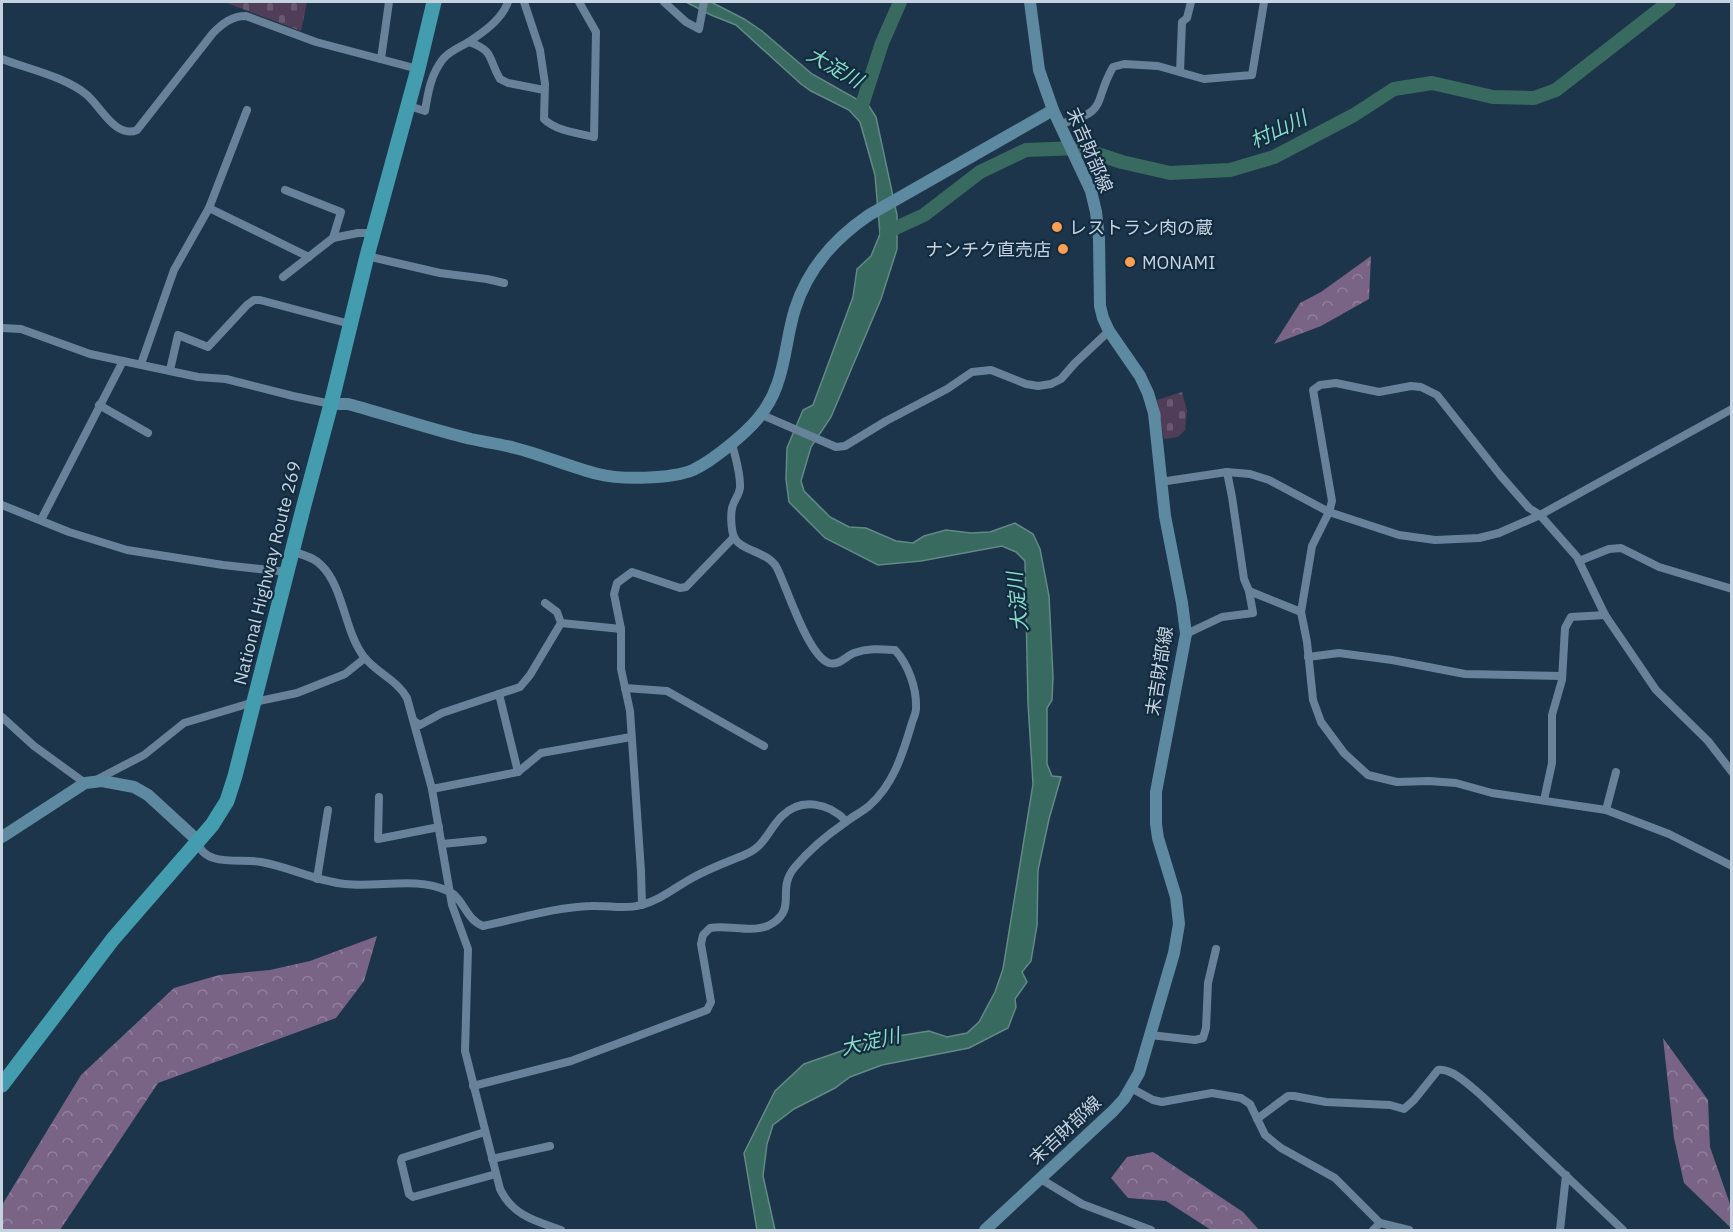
<svg xmlns="http://www.w3.org/2000/svg" width="1733" height="1232" viewBox="0 0 1733 1232" font-family="'IBM Plex Sans','Noto Sans JP',sans-serif">
  <style>
    .forest { fill: url(#forest-crowns) }
    .cemetery { fill: url(#cemetery-stones) }
    .water { fill: #386a5f; stroke: #628a86; stroke-width: 1.5 }
    .lines { fill: none; stroke-linecap: round; stroke-linejoin: round }
    .river { stroke: #386a5f; stroke-width: 14 }
    .street { stroke: #68829a; stroke-width: 8 }
    .secondary { stroke: #5d8aa0; stroke-width: 12 }
    .highway { stroke: #449dae; stroke-width: 15 }
    .poi-dot { fill: #fb9e51; stroke: #132b3f; stroke-width: 2 }
    .labels { text-anchor: middle; dominant-baseline: central; stroke-width: 4.5; stroke-linejoin: round; paint-order: stroke }
    .street-label { font-size: 18px; fill: #c5d3e1; stroke: #132b3f }
    .poi-label { font-size: 18px; fill: #c5d3e1; stroke: #132b3f; text-anchor: start }
    .water-label { font-size: 20px; font-style: italic; fill: #87dbc8; stroke: #132b3f }
  </style>
  <defs>
    <pattern id="forest-crowns" width="20" height="18" patternUnits="userSpaceOnUse" patternTransform="scale(1.5)"><rect width="20" height="18" fill="#7a6485"/><path d="M2 6a3 3 0 1 1 6 0M12 15a3 3 0 1 1 6 0" fill="none" stroke="#91809c"/></pattern>
    <pattern id="cemetery-stones" width="16" height="16" patternUnits="userSpaceOnUse" patternTransform="scale(1.5)"><rect width="16" height="16" fill="#503e58"/><path d="M2 7V4a2 2 0 0 1 4 0v3zM10 15v-3a2 2 0 0 1 4 0v3z" fill="#685970"/></pattern>
  </defs>
  <rect width="100%" height="100%" fill="#1d354a"/>
  <g class="forest">
    <polygon points="1371,256 1369,299 1321,326 1274,344 1300,303 1321,292"/>
    <polygon points="377,936 364,981 336,1018 158,1083 60,1230 2,1230 2,1205 81,1075 174,988 219,975 270,970 310,961"/>
    <polygon points="1663,1038 1708,1100 1710,1147 1731,1207 1731,1228 1684,1183 1674,1138"/>
    <polygon points="1153,1152 1243,1212 1259,1230 1211,1230 1166,1201 1128,1198 1111,1178 1127,1157"/>
  </g>
  <g class="cemetery">
    <polygon points="224,2 307,2 301,31"/>
    <polygon points="1182,392 1187,411 1185,430 1178,437 1164,439 1157,400"/>
  </g>
  <polygon class="water" points="686,2 711,2 744,19 762,31 812,74 869,106 876,117 897,215 897,249 881,299 831,417 811,447 801,481 804,491 830,517 849,527 866,528 896,541 913,543 924,536 946,530 971,533 990,532 1015,523 1033,534 1040,549 1049,596 1053,677 1052,700 1047,708 1047,764 1052,776 1061,777 1049,819 1038,870 1037,925 1031,961 1022,972 1027,982 1015,999 1016,1007 1008,1028 969,1048 882,1065 850,1077 835,1088 794,1109 773,1125 767,1144 763,1176 775,1230 757,1230 744,1153 775,1091 804,1064 873,1040 929,1031 947,1037 967,1033 979,1022 995,992 1003,969 1033,784 1028,703 1025,561 1016,552 1002,546 921,561 878,565 825,538 789,502 786,479 787,448 803,410 813,405 853,297 857,269 871,256 880,234 875,175 860,122 849,110 811,91 801,84 736,25 711,15"/>
  <g class="lines">
    <g class="river">
      <polyline points="862,105 882,43 900,2"/>
      <polyline points="887,232 924,215 980,172 1026,150 1079,148 1122,162 1170,173 1230,170 1274,157 1354,115 1394,89 1432,83 1493,97 1534,98 1556,90 1669,2"/>
    </g>
    <g class="street">
      <path d="M524,2L540,50L545,84L544,119C556,131 578,133 594,137L596,32L579,2"/>
      <polyline points="664,2 686,22 699,29 704,2"/>
      <path d="M469,42C495,51 488,59 500,79L508,83L544,90"/>
      <path d="M2,59C28,69 66,77 87,95C101,107 116,139 137,130L213,33C223,23 232,16 246,16L316,42L418,69"/>
      <polyline points="381,59 389,2"/>
      <polyline points="1180,72 1182,22 1187,18 1191,2"/>
      <path d="M406,105L425,111C428,92 431,74 443,59C451,50 461,47 470,41C485,31 502,19 508,2"/>
      <path d="M1060,124C1110,111 1092,104 1113,67L1124,64L1158,66L1204,79L1252,75L1264,2"/>
      <polyline points="285,190 341,212 333,238"/>
      <polyline points="209,208 309,257"/>
      <polyline points="367,256 440,273 487,279 504,283"/>
      <polyline points="283,277 333,238 358,233 373,233"/>
      <polyline points="2,328 21,329 90,354 198,377 226,379 293,396 331,404"/>
      <polyline points="141,364 174,270 209,208 247,110"/>
      <polyline points="170,370 178,335 208,347 247,305 254,300 260,300 350,324"/>
      <polyline points="99,405 148,433"/>
      <polyline points="762,415 836,447 845,446 886,421 947,389 972,372 991,370 1026,384 1038,386 1051,384 1061,379 1075,363 1109,331"/>
      <polyline points="1227,472 1232,497 1244,579 1249,591 1301,612"/>
      <polyline points="1160,482 1227,472 1250,474 1269,480 1329,512 1399,535 1435,540 1479,538 1499,533 1540,515 1732,409"/>
      <polyline points="2,505 69,532 127,550 223,565 287,572"/>
      <polyline points="41,520 123,361"/>
      <path d="M292,551C302,555 314,557 321,565C344,587 344,631 364,657C377,673 397,680 407,698L432,789L452,905L468,949L465,1051L500,1189C513,1216 536,1221 561,1230"/>
      <polyline points="1579,561 1609,549 1621,548 1659,567 1732,589"/>
      <polyline points="561,623 621,629"/>
      <polyline points="1186,634 1222,617 1253,613 1249,591"/>
      <polyline points="1308,657 1339,653 1392,660 1465,674 1562,676"/>
      <polyline points="625,688 667,691 764,746"/>
      <polyline points="499,694 518,772"/>
      <polyline points="2,717 34,746 85,783"/>
      <polyline points="414,721 420,725 442,713 520,687 530,675 561,623 557,612 545,603"/>
      <polyline points="1732,772 1708,741 1656,690 1605,615 1577,557 1540,515 1529,508 1501,476 1437,395 1421,387 1411,386 1379,392 1336,383 1320,385 1313,390 1332,501 1329,512 1312,546 1301,612 1307,642 1313,700 1321,722 1344,753 1368,775 1397,782 1429,781 1456,783 1492,793 1606,810 1669,834 1732,866"/>
      <polyline points="96,780 144,755 184,723 254,702 297,693 345,674 365,658"/>
      <polyline points="432,789 518,772 541,753 631,737"/>
      <polyline points="379,797 378,839 439,827"/>
      <polyline points="1544,800 1552,763 1552,715 1562,680 1565,628 1571,617 1605,615"/>
      <polyline points="1606,810 1616,772"/>
      <path d="M197,841C204,868 241,858 261,862C290,867 315,881 345,884C379,888 415,876 448,891C464,898 465,919 483,926C517,919 556,907 591,906C608,905 624,910 641,905C661,900 677,886 694,877C710,868 727,862 744,855C766,846 767,831 782,816C801,797 829,803 846,821"/>
      <polyline points="442,844 483,840"/>
      <polyline points="317,879 328,810"/>
      <polyline points="642,905 641,871 630,711 621,669 621,629 614,594 617,583 632,572 680,588 686,587 734,537"/>
      <polyline points="1150,1035 1195,1040 1203,1038 1206,1028 1208,983 1216,949"/>
      <path d="M473,1086L571,1061L707,1010L711,1002L701,944L703,935L710,928C729,924 756,935 773,923C797,907 776,889 795,867C810,849 827,835 846,822C853,816 862,812 869,806C893,785 902,756 911,726C912,721 916,714 916,709C917,688 908,664 895,650C880,649 868,648 854,653C846,656 839,666 829,663C808,656 787,588 777,568C768,551 740,551 734,537C731,529 730,512 733,505C735,499 739,495 740,488C741,474 735,457 732,443"/>
      <polyline points="1131,1088 1153,1100 1162,1102 1212,1093 1241,1098 1250,1104 1265,1135 1281,1148 1335,1178 1380,1223 1409,1230"/>
      <path d="M1257,1119L1288,1096H1294L1326,1102L1390,1105L1404,1109L1414,1100L1438,1070C1453,1068 1471,1087 1482,1096L1623,1230"/>
      <polyline points="485,1132 402,1158 401,1161 409,1194 413,1197 496,1174"/>
      <polyline points="492,1159 550,1146"/>
      <polyline points="1039,1178 1082,1204 1151,1230"/>
      <polyline points="1373,1230 1380,1223"/>
      <polyline points="1560,1230 1566,1175"/>
    </g>
    <g class="secondary">
      <path d="M331,404H348C389,415 430,429 471,439C485,442 501,444 515,448C543,455 570,467 598,474C621,480 671,479 693,470C706,464 719,454 730,445C751,428 768,411 777,385C786,361 787,334 795,309C808,268 834,239 869,215L1053,110"/>
      <polyline points="2,837 85,783 102,781 134,787 148,795 197,840"/>
      <polyline points="985,1230 1113,1111 1124,1099 1139,1073 1174,953 1179,924 1176,897 1158,838 1156,824 1156,792 1186,634 1182,603 1165,516 1154,413 1148,393 1140,376 1109,331 1103,318 1100,306 1099,239 1096,212 1091,191 1053,110 1039,70 1030,2"/>
    </g>
    <polyline class="highway" points="2,1085 113,939 212,825 227,801 235,776 304,505 331,404 367,256 418,69 434,2"/>
  </g>
  <g class="poi-dot">
    <circle cx="1057" cy="227" r="6"/>
    <circle cx="1063" cy="249" r="6"/>
    <circle cx="1130" cy="262" r="6"/>
  </g>
  <g class="labels">
    <g class="street-label">
      <text transform="translate(1090 150) rotate(67)">末吉財部線</text>
      <text transform="translate(267 573) rotate(-76)">National Highway Route 269</text>
      <text transform="translate(1159 671) rotate(-81)">末吉財部線</text>
      <text transform="translate(1065 1130) rotate(-43)">末吉財部線</text>
    </g>
    <g class="poi-label">
      <text x="1069" y="227">レストラン肉の蔵</text>
      <text x="1051" y="249" text-anchor="end">ナンチク直売店</text>
      <text x="1142" y="262">MONAMI</text>
    </g>
    <g class="water-label">
      <text transform="translate(835 67) rotate(30)">大淀川</text>
      <text transform="translate(1278 129) rotate(-25)">村山川</text>
      <text transform="translate(1017 602) rotate(-96)">大淀川</text>
      <text transform="translate(870 1041) rotate(-13)">大淀川</text>
    </g>
  </g>
  <rect width="1733" height="1232" fill="none" stroke="#c5d3e1" stroke-width="6"/>
</svg>
